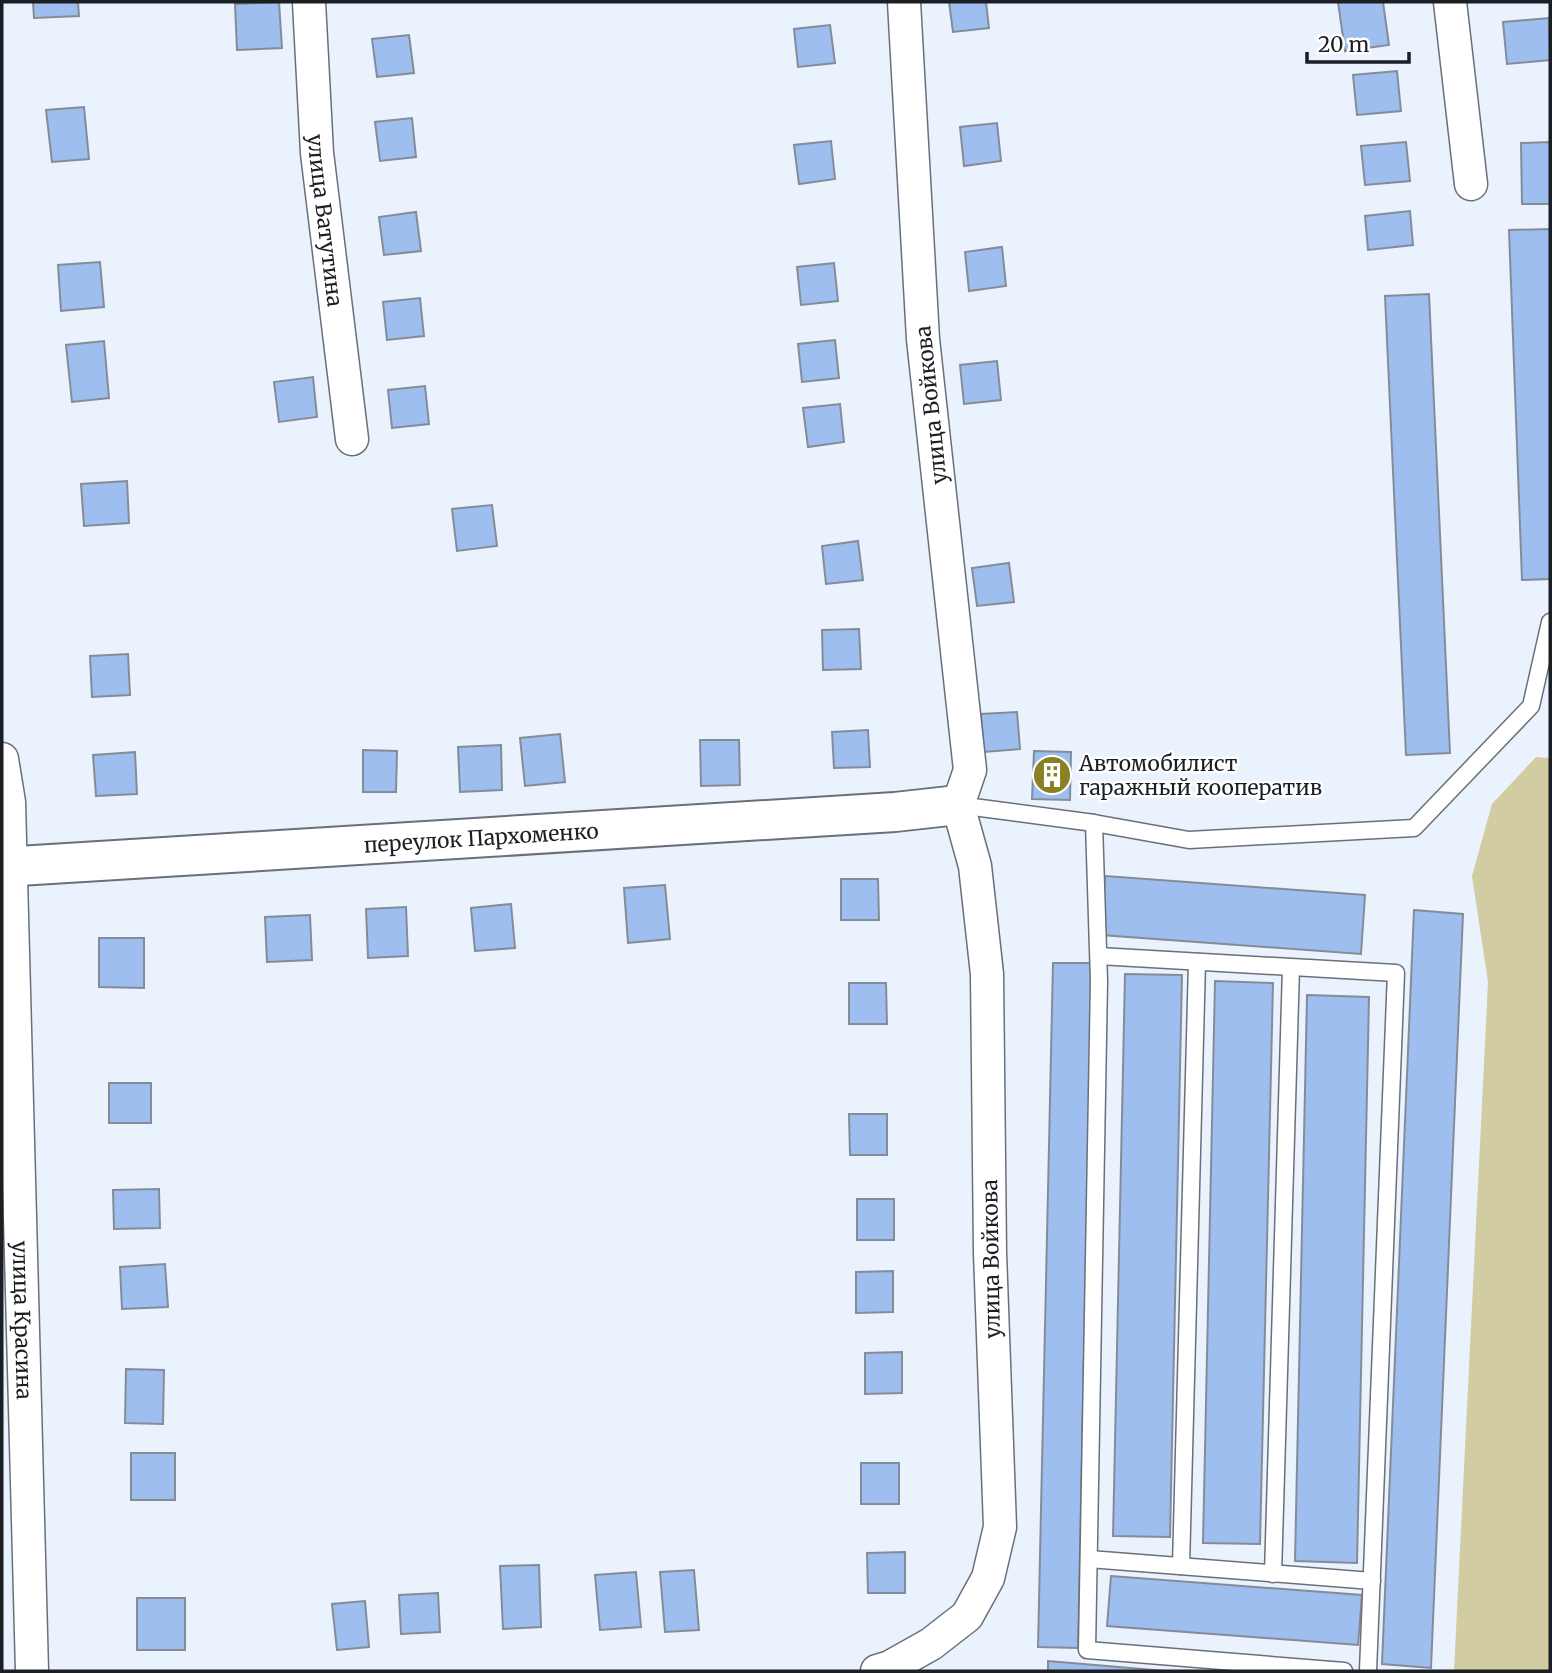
<svg xmlns="http://www.w3.org/2000/svg" width="1552" height="1673" viewBox="0 0 1552 1673" font-family="Merriweather,serif">
  <style>
    .green { fill: #d1cca1 }
    .building { fill: #9dbeef; stroke: #858c97; stroke-width: 2 }
    .lines { fill: none; stroke-linecap: round; stroke-linejoin: round }
    .service-casing { stroke: #69707a; stroke-width: 19 }
    .minor-casing { stroke: #69707a; stroke-width: 35 }
    .tertiary-casing { stroke: #69707a; stroke-width: 42 }
    .service { stroke: #fff; stroke-width: 16 }
    .minor { stroke: #fff; stroke-width: 32 }
    .tertiary { stroke: #fff; stroke-width: 38 }
    .labels { text-anchor: middle; dominant-baseline: central; stroke-width: 5; stroke-linejoin: round; paint-order: stroke }
    .street-label { font-size: 21px; fill: #1b1e22; stroke: #fff }
    .poi-label { font-size: 21px; fill: #1b1e22; stroke: #fff; text-anchor: start }
  </style>
  <rect width="100%" height="100%" fill="#eaf2fe"/>
  <polygon class="green" points="1536,757 1550,758 1550,1671 1454,1671 1488,982 1472,876 1492,804"/>
  <g class="building">
    <polygon points="33,2 78,2 79,16 34,18"/>
    <polygon points="279,2 282,48 237,50 235,4"/>
    <polygon points="949,2 986,2 989,28 953,32"/>
    <polygon points="1338,2 1383,2 1389,45 1345,51"/>
    <polygon points="1549,18 1550,60 1507,64 1503,22"/>
    <polygon points="830,25 835,63 798,67 794,29"/>
    <polygon points="409,35 414,73 377,77 372,39"/>
    <polygon points="1397,71 1401,111 1357,115 1353,75"/>
    <polygon points="84,107 89,159 52,162 46,110"/>
    <polygon points="412,118 416,157 380,161 375,122"/>
    <polygon points="997,123 1001,161 964,166 960,127"/>
    <polygon points="831,141 835,179 799,184 794,145"/>
    <polygon points="1406,142 1410,181 1365,185 1361,146"/>
    <polygon points="1550,142 1550,204 1522,204 1521,143"/>
    <polygon points="1410,211 1413,245 1368,250 1365,216"/>
    <polygon points="416,212 421,251 384,255 379,217"/>
    <polygon points="1550,229 1550,579 1522,580 1509,230"/>
    <polygon points="1002,247 1006,286 969,291 965,252"/>
    <polygon points="100,262 104,307 61,311 58,265"/>
    <polygon points="834,263 838,301 801,305 797,267"/>
    <polygon points="1429,294 1450,753 1406,755 1385,296"/>
    <polygon points="420,298 424,336 387,340 383,302"/>
    <polygon points="835,340 839,378 802,382 798,344"/>
    <polygon points="104,341 109,398 72,402 66,345"/>
    <polygon points="997,361 1001,400 964,404 960,365"/>
    <polygon points="313,377 317,417 279,422 274,382"/>
    <polygon points="425,386 429,424 392,428 388,390"/>
    <polygon points="840,404 844,442 808,447 803,408"/>
    <polygon points="127,481 129,523 84,526 81,484"/>
    <polygon points="492,505 497,546 457,551 452,509"/>
    <polygon points="858,541 863,580 826,584 822,546"/>
    <polygon points="1009,563 1014,602 977,606 972,568"/>
    <polygon points="859,629 861,669 823,670 822,630"/>
    <polygon points="128,654 130,695 92,697 90,656"/>
    <polygon points="1017,712 1020,749 984,752 981,714"/>
    <polygon points="868,730 870,767 834,768 832,732"/>
    <polygon points="560,734 565,782 525,786 520,738"/>
    <polygon points="700,740 739,740 740,785 701,786"/>
    <polygon points="501,745 502,790 460,792 458,747"/>
    <polygon points="363,750 397,751 396,792 363,792"/>
    <polygon points="1034,751 1071,752 1070,800 1032,799"/>
    <polygon points="135,752 137,794 96,796 93,755"/>
    <polygon points="1105,876 1365,895 1361,954 1101,935"/>
    <polygon points="841,879 878,879 879,920 841,920"/>
    <polygon points="665,885 670,939 628,943 624,888"/>
    <polygon points="511,904 515,948 475,951 471,908"/>
    <polygon points="406,907 408,956 368,958 366,909"/>
    <polygon points="1414,910 1463,914 1431,1668 1382,1664"/>
    <polygon points="310,915 312,960 267,962 265,917"/>
    <polygon points="99,938 144,938 144,988 99,987"/>
    <polygon points="1053,963 1092,963 1078,1648 1038,1647"/>
    <polygon points="1125,974 1182,975 1170,1537 1113,1536"/>
    <polygon points="1215,981 1273,983 1260,1544 1203,1543"/>
    <polygon points="849,983 886,983 887,1024 849,1024"/>
    <polygon points="1307,995 1369,997 1357,1563 1295,1561"/>
    <rect x="109" y="1083" width="42" height="40"/>
    <polygon points="849,1114 887,1114 887,1155 850,1155"/>
    <polygon points="159,1189 160,1228 114,1229 113,1190"/>
    <rect x="857" y="1199" width="37" height="41"/>
    <polygon points="165,1264 168,1307 122,1309 120,1267"/>
    <polygon points="893,1271 893,1312 856,1313 856,1272"/>
    <polygon points="902,1352 902,1393 865,1394 865,1353"/>
    <polygon points="126,1369 164,1370 163,1424 125,1423"/>
    <rect x="131" y="1453" width="44" height="47"/>
    <rect x="861" y="1463" width="38" height="41"/>
    <polygon points="905,1552 905,1593 868,1593 867,1553"/>
    <polygon points="539,1565 541,1627 503,1629 500,1566"/>
    <polygon points="694,1570 699,1630 665,1632 660,1572"/>
    <polygon points="636,1572 641,1627 600,1630 595,1575"/>
    <polygon points="1111,1576 1362,1595 1358,1645 1107,1626"/>
    <polygon points="438,1593 440,1632 401,1634 399,1595"/>
    <rect x="137" y="1598" width="48" height="52"/>
    <polygon points="365,1601 369,1647 337,1650 332,1604"/>
    <polygon points="1048,1661 1166,1671 1048,1671"/>
  </g>
  <g class="lines">
    <g class="service-casing">
      <g id="service">
        <polyline points="958,805 1094,823 1189,840 1414,828 1531,706 1550,622"/>
        <polyline points="1094,823 1099,981 1087,1650 1344,1671"/>
        <polyline points="1099,956 1396,973 1368,1671"/>
        <polyline points="1089,1559 1372,1581"/>
        <polyline points="1181,1566 1197,962"/>
        <polyline points="1273,1574 1291,968"/>
      </g>
    </g>
    <g class="minor-casing">
      <g id="minor">
        <path id="s1" d="M309,2L317,153L352,439"/>
        <polyline points="1450,2 1471,184"/>
        <path id="s2" d="M2,759L9,802L32,1671"/>
        <polyline points="877,1671 890,1667 931,1644 967,1616 988,1578 1000,1527 990,1253 987,974 975,866 958,805 970,770 923,339 904,2"/>
      </g>
    </g>
    <g class="tertiary-casing">
      <g id="tertiary">
        <path id="s3" d="M2,867L895,812L958,805"/>
      </g>
    </g>
    <use href="#service" class="service"/>
    <use href="#minor" class="minor"/>
    <use href="#tertiary" class="tertiary"/>
  </g>
  <defs>
    <g id="building-disc" transform="scale(2.0125)"><circle r="9.5" fill="#8b8026" stroke="#fff"/><path d="M-4-6H4V6H1V3H-1V6H-4ZM-2.5-4.3h1.7v1.8h-1.7ZM.8-4.3h1.7v1.8H.8ZM-2.5-1h1.7V.8h-1.7ZM.8-1h1.7V.8H.8Z" fill="#fff"/></g>
  </defs>
  <g fill-rule="evenodd">
    <use href="#building-disc" x="1052" y="775"/>
  </g>
  <g class="labels">
    <g class="street-label">
      <text stroke="none"><textPath href="#s1" startOffset="219">улица Ватутина</textPath></text>
      <text transform="translate(931 405) rotate(-96)">улица Войкова</text>
      <text stroke="none"><textPath href="#s3" startOffset="480">переулок Пархоменко</textPath></text>
      <text transform="translate(991 1259) rotate(-91)">улица Войкова</text>
      <text stroke="none"><textPath href="#s2" startOffset="562">улица Красина</textPath></text>
    </g>
    <g class="poi-label">
      <text x="1079" y="763">Автомобилист<tspan x="1079" dy="24">гаражный кооператив</tspan></text>
    </g>
  </g>
  <rect width="1552" height="1673" fill="none" stroke="#1b1e22" stroke-width="7"/>
  <path d="M1307 52v10h102v-10" fill="none" stroke="#1b1e22" stroke-width="3.5"/>
  <text x="1318" y="52" font-size="21" fill="#1b1e22" stroke="#ffffff" stroke-width="5" paint-order="stroke">20 m</text>
</svg>
